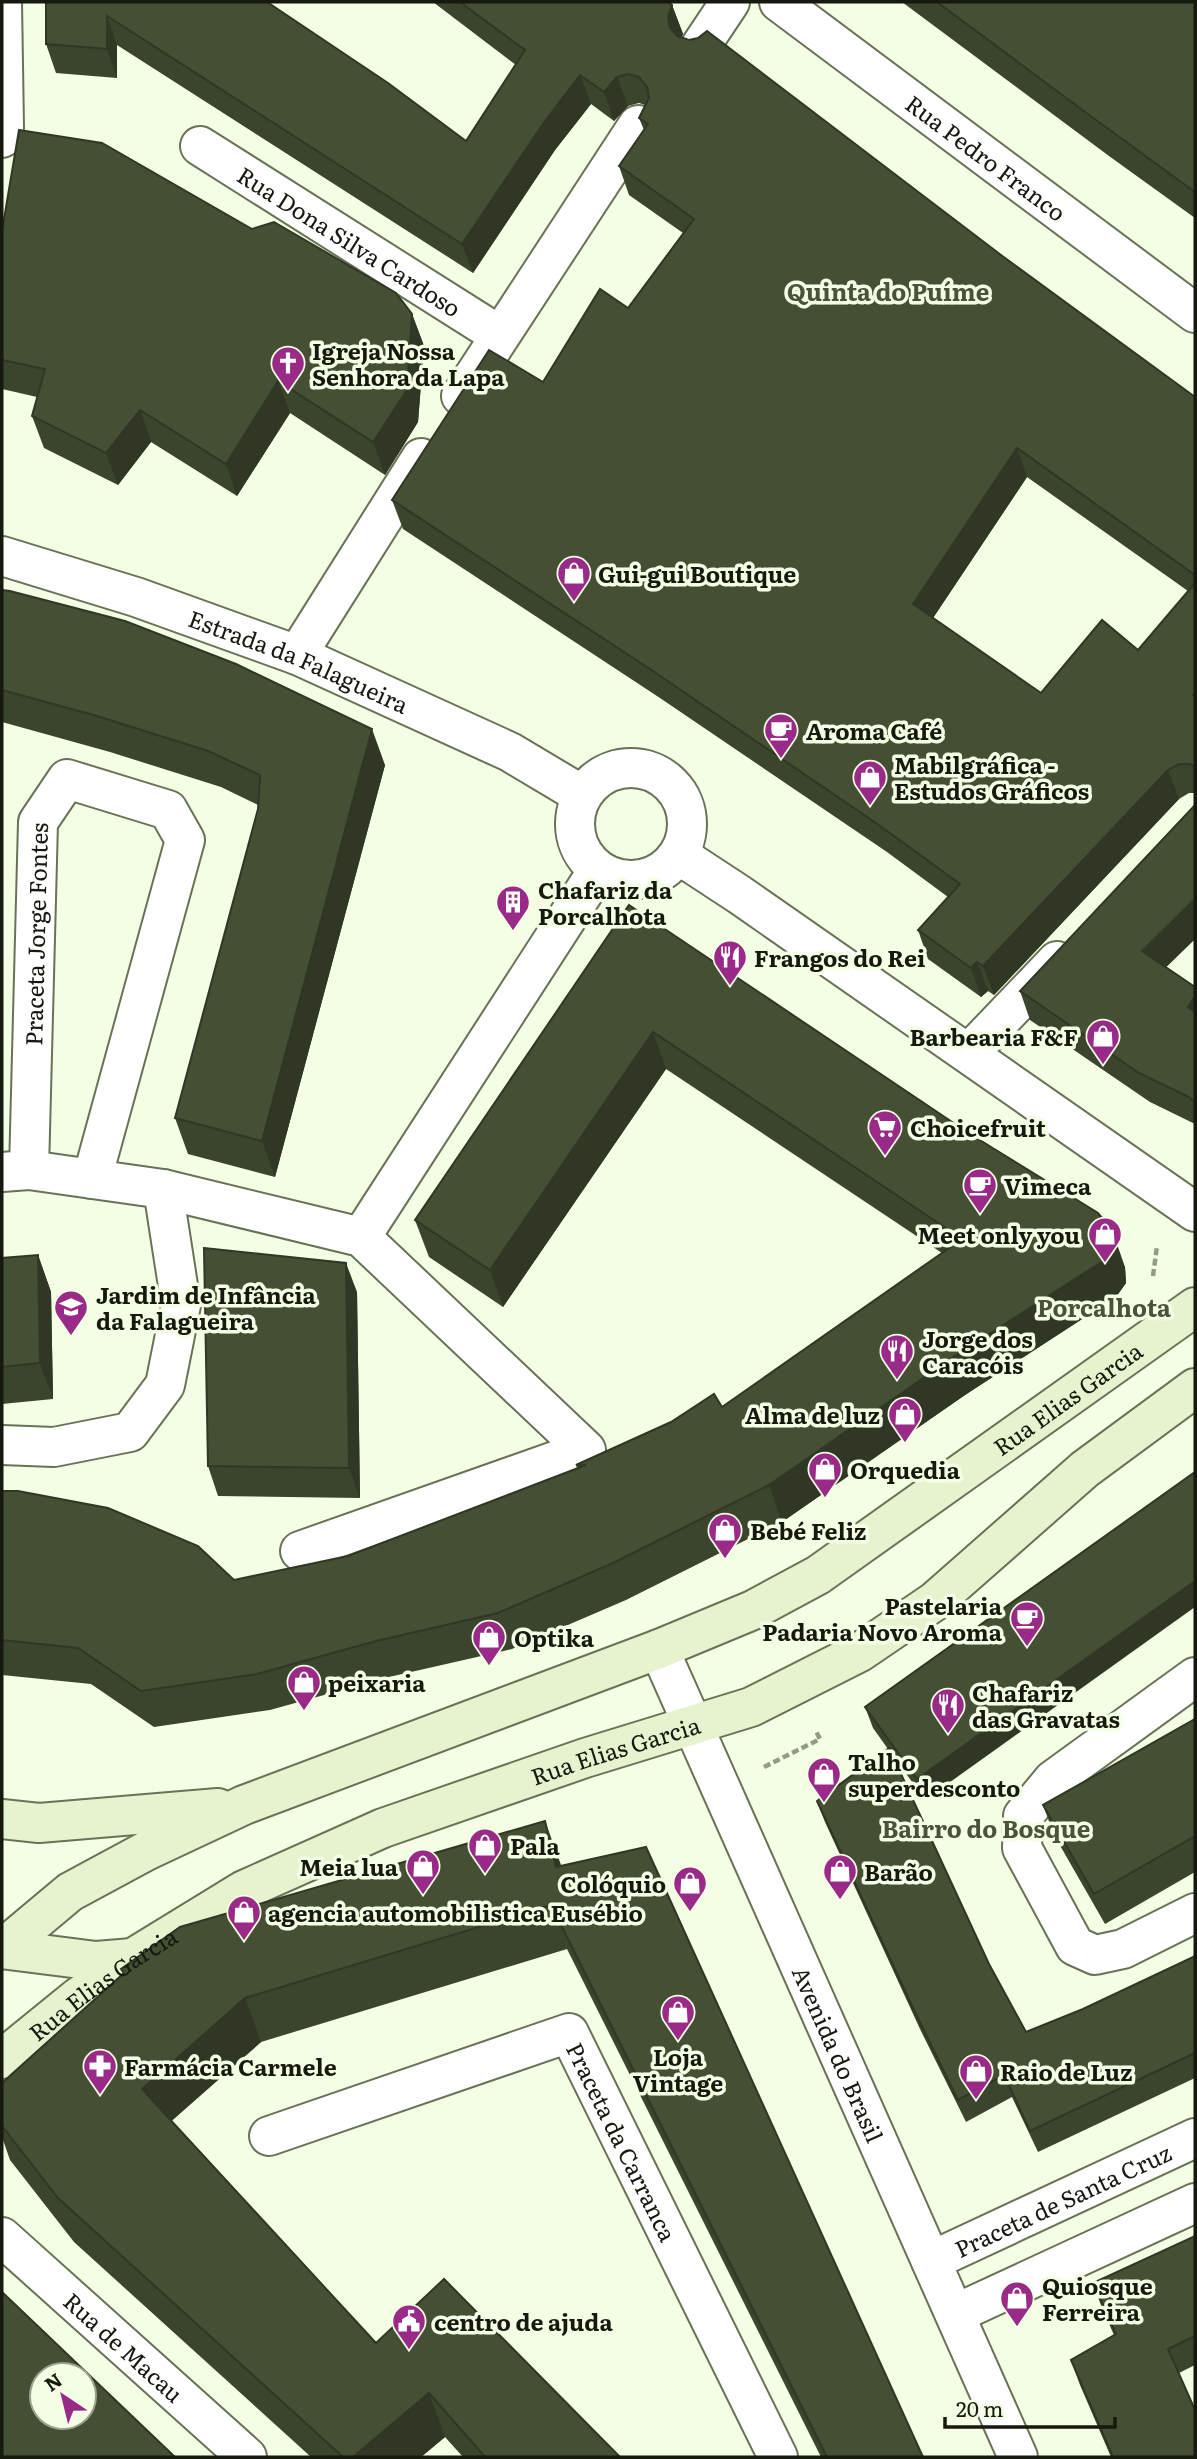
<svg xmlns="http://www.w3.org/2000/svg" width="1197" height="2459" viewBox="0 0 1197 2459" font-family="Literata,serif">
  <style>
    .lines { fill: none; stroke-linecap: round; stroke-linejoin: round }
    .street-casing { stroke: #687356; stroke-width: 42 }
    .secondary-casing { stroke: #687356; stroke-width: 42 }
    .path { stroke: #939b87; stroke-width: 4.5; stroke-dasharray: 7 3.5; stroke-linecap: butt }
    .street { stroke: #fff; stroke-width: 38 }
    .secondary { stroke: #e7f3ce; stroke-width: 38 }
    .wall { fill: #3b442d; fill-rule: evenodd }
    .shaded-wall { fill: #303724 }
    .building { fill: #454f34; stroke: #303724; stroke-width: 2; fill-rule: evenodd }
    .labels { text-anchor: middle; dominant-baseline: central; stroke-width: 7; stroke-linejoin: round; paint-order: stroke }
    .street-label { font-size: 23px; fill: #15190e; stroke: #f4fee4 }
    .poi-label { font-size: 23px; font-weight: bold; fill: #15190e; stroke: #f4fee4; text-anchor: start }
    .neighbourhood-label { font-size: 24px; font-weight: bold; fill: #495337; stroke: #f4fee4 }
  </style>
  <rect width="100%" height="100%" fill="#f4fee4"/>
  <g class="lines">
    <g class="street-casing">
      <g id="street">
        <path id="s1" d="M779,2L1195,313"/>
        <polyline points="700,47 730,2"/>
        <polyline points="2,138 4,127 2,2"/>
        <path id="s2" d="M200,146L499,335"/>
        <polyline points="461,396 638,125"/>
        <path id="s3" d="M2,556L136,597L297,655L510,752L582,795"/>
        <polyline points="297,655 421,458"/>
        <circle cx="631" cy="824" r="56"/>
        <polyline points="679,855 740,895 1195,1212"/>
        <polyline points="969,1053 1057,961"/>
        <path id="s4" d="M29,1170L38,822L67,779L168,810L185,840L92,1179"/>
        <polyline points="2,1172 29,1170 163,1189 361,1237 586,1450 300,1551"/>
        <polyline points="361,1237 598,870"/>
        <polyline points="2,1445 54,1447 130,1432 165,1385 181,1305 163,1189"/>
        <path id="s5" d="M659,1649L1018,2457"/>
        <polyline points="1195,1677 1053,1780 1023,1816 1022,1848 1075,1946 1095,1955 1123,1949 1195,1913"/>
        <path id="s6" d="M269,2136L569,2033L778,2457"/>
        <path id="s7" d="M2,2237L247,2457"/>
        <path id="s8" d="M931,2261L1195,2138"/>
        <polyline points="955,2314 1195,2203"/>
      </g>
    </g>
    <g class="secondary-casing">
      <g id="secondary">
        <polyline points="2,1819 39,1823 218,1808"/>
        <path id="s9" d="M2,1949L70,1892L146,1851L244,1805L659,1649L753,1610L818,1575L1195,1307"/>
        <polyline points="2,1949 96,1961 133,1958"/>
        <path id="s10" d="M2,2059L77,1998L133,1958L244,1890L383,1828L585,1758L751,1707L860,1652L935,1601L1085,1469L1195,1388"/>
      </g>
    </g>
    <g class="path">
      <polyline points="1153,1276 1157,1246"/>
      <polyline points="764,1767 820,1739 816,1731"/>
    </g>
    <use href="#street" class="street"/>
    <use href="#secondary" class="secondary"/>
  </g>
  <g class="wall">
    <path d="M46,2H267L466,141L516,65L433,2H668L672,5L683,34L681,37L1001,255L1195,397V793H1189L1179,799L994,995L988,991L981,997L928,959L918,930L948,897L887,852L660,698L403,529L392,500L543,382L628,308L683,233L629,195L619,166L644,130L639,118L645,105L639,103L628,106L614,121L591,104L555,150L473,273L117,45V78L56,73L46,44ZM1027,477L1188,591L1138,650L1041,693L933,618Z"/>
    <polygon points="902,2 1195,2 1195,218 1109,156"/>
    <polygon points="252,229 412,314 424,346 418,422 385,475 290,413 237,496 151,442 118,485 44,448 32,416 37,397 2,389 2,231"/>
    <polygon points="2,590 385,765 275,1177 188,1154 175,1118 258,809 258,805 221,787 110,752 2,722"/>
    <polygon points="1195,805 1195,939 1166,967 1195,987 1195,1124 1150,1102 1030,1020 1020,991"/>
    <polygon points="629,905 1125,1267 1126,1283 1116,1297 965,1395 782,1522 626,1600 512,1649 389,1677 270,1710 154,1727 91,1684 2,1675 2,1491 234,1580 348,1556 577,1468 576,1465 722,1407 942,1253 666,1069 503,1307 429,1257 415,1220"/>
    <polygon points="38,1255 51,1292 53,1399 2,1404 2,1258"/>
    <polygon points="357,1292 360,1498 218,1496 208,1466"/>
    <polygon points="1195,1472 925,1800 892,1754 989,1964 1026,2032 1083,2009 1195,1956 1195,2078 1038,2152 1012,2097 966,2122 920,2029 825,1822 817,1801 888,1749 873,1728 865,1707"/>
    <polygon points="1195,1719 1195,1872 1105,1924 1054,1835 1043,1805"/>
    <polygon points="561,1865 923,2457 821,2457 567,1949 261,2042 171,2121 376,2343 620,2457 463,2457 445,2437 421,2457 311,2457 74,2242 10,2160 2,2137 2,2083 123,1974 121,1969"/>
    <polygon points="1195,2236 1195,2365 1179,2373 1195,2457 1111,2457 1080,2385 1071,2360 1114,2335 1102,2308 1093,2283"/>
  </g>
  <g class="shaded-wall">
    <polygon points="672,5 683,34 678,46 670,28 668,17"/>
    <polygon points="107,16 117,45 117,78 107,49"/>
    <polygon points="580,75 591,104 555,150 473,273 462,244 545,121"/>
    <polygon points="617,77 628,106 614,121 604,92"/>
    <polygon points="412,314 424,346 418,422 385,475 373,442"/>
    <polygon points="278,381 290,413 237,496 226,464"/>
    <polygon points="140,410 151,442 118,485 106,453"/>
    <polygon points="1017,448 1027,477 923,633 913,604"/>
    <polygon points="372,729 385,765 275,1177 262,1141"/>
    <polygon points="1168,770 1179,799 994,995 983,966"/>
    <polygon points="1195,899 1195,939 1153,980 1142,951"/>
    <polygon points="977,962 988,991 981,997 971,968"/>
    <polygon points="1195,996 1195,1028 1188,1007"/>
    <polygon points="653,1032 666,1069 503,1307 490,1270"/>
    <polygon points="1112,1230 1125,1267 1126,1283 1116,1297 965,1395 782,1522 769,1485"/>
    <polygon points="38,1255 51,1292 53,1399 40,1363"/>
    <polygon points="346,1263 357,1292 360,1498 349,1468"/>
    <polygon points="1195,1581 1195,1607 925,1800 917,1779"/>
    <polygon points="545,1821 561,1865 556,1867"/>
    <polygon points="245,1998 261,2042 158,2133 142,2089"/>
    <polygon points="429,2393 445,2437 421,2457 353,2457"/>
  </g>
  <g class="building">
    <polygon points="46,2 267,2 388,83 466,141 525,50 460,2 668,2 672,5 668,17 670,28 677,36 689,40 698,38 707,31 1001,255 1195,397 1195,575 1017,448 913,604 1041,693 1102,620 1138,650 1195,583 1195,693 1193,695 1195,697 1195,767 1190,764 1179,764 1168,770 983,966 977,962 971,968 918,930 960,884 876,823 650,669 392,500 489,350 543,382 600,289 628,308 694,219 619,166 648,124 639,118 649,98 647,87 639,77 628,74 617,77 604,92 580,75 545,121 462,244 107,16 107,49 46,44"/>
    <polygon points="937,2 1195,2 1195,192 1096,120"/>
    <polygon points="19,130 102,143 252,229 274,222 396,293 412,314 407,390 373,442 278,381 226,464 140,410 106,453 32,416 45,369 2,360 2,231"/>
    <polygon points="2,590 10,591 125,621 236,664 372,729 262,1141 175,1118 258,809 260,775 208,751 97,716 2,690"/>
    <polygon points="1195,805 1195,899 1142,951 1195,987 1195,996 1188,1007 1195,1012 1195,1102 1189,1097 1139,1073 1020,991"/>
    <polygon points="629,905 970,1134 1098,1213 1112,1230 1113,1247 1103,1261 952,1358 769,1485 613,1563 498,1613 376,1641 257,1674 141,1691 78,1648 2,1640 2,1491 18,1491 108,1508 198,1546 234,1580 348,1556 586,1465 576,1465 671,1422 714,1394 722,1407 962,1239 653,1032 490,1270 415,1220"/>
    <polygon points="204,1248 346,1263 349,1468 208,1466"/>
    <polygon points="38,1255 40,1363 2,1367 2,1258"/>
    <polygon points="1195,1472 1195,1581 917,1779 865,1707"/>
    <polygon points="1195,1719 1195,1836 1094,1894 1043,1805"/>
    <polygon points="889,1748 989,1964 1026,2032 1083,2009 1195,1956 1195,2053 1030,2131 1004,2075 958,2100 913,2008 817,1801"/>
    <polygon points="545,1821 556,1867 646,1847 923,2457 827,2457 551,1905 245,1998 142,2089 376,2343 444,2279 620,2457 485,2457 429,2393 353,2457 343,2457 58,2198 2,2126 2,2083 124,1973 121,1969 180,1927"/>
    <polygon points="1195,2236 1195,2336 1168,2349 1195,2410 1195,2457 1113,2457 1071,2360 1116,2334 1093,2283"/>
    <path d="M2,2292L175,2457H2ZM42,2375H84V2417H42Z"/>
  </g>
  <defs>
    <g id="church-pin" transform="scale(1.75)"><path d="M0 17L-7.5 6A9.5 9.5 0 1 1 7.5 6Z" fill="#9a2a88" stroke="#f4fee4"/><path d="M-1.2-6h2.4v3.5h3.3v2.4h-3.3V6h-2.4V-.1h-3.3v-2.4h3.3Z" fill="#fff"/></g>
    <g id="shop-pin" transform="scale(1.75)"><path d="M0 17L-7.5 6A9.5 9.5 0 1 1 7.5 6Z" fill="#9a2a88" stroke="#f4fee4"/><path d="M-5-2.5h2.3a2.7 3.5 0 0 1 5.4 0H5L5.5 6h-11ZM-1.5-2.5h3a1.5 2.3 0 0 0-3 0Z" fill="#fff"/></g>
    <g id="cafe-pin" transform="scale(1.75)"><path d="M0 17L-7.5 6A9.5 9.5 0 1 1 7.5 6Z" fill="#9a2a88" stroke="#f4fee4"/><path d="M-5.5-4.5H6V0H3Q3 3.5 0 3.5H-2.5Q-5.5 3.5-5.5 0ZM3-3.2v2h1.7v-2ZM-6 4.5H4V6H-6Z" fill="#fff"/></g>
    <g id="building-pin" transform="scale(1.75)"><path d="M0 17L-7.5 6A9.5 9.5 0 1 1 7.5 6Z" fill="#9a2a88" stroke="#f4fee4"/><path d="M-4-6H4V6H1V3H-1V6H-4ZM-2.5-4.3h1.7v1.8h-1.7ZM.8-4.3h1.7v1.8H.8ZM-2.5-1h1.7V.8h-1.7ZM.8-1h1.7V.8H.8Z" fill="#fff"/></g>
    <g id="restaurant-pin" transform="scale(1.75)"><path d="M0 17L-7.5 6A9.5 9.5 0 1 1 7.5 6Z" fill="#9a2a88" stroke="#f4fee4"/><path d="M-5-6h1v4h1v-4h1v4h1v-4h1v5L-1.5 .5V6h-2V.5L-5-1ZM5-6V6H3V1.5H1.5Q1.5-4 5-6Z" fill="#fff"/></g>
    <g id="supermarket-pin" transform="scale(1.75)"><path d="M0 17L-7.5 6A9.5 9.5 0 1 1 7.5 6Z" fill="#9a2a88" stroke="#f4fee4"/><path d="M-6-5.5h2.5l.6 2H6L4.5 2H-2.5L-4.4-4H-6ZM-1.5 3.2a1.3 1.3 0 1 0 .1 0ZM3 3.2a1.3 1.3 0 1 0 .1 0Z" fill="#fff"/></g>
    <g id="school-pin" transform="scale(1.75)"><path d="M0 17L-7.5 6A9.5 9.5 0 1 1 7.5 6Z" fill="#9a2a88" stroke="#f4fee4"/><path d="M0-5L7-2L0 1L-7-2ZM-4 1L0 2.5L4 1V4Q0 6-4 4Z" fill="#fff"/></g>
    <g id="pharmacy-pin" transform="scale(1.75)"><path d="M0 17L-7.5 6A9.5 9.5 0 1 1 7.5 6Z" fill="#9a2a88" stroke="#f4fee4"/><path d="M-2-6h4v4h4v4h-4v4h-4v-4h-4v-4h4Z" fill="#fff"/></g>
    <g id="civic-pin" transform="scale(1.75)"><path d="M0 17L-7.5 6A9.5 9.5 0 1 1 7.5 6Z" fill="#9a2a88" stroke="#f4fee4"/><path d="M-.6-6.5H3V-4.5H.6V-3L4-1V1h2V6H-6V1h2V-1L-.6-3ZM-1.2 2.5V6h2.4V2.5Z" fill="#fff"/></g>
  </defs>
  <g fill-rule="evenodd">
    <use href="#church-pin" x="288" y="363"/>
    <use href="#shop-pin" x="574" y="573"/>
    <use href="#cafe-pin" x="781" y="730"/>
    <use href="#shop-pin" x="870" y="777"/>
    <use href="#building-pin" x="513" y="902"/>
    <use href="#restaurant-pin" x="730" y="957"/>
    <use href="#shop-pin" x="1103" y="1036"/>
    <use href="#supermarket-pin" x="885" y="1127"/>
    <use href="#cafe-pin" x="980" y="1185"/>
    <use href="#shop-pin" x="1105" y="1234"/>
    <use href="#school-pin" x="71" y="1307"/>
    <use href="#restaurant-pin" x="897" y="1351"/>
    <use href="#shop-pin" x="905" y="1414"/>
    <use href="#shop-pin" x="825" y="1469"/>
    <use href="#shop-pin" x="725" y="1530"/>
    <use href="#cafe-pin" x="1027" y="1618"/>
    <use href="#shop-pin" x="489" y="1637"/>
    <use href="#shop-pin" x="304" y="1682"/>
    <use href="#restaurant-pin" x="948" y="1705"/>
    <use href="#shop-pin" x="824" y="1774"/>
    <use href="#shop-pin" x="485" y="1845"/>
    <use href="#shop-pin" x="423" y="1866"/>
    <use href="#shop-pin" x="840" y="1871"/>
    <use href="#shop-pin" x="690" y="1883"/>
    <use href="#shop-pin" x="244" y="1912"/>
    <use href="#shop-pin" x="678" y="2012"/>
    <use href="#pharmacy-pin" x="100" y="2066"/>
    <use href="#shop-pin" x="976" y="2071"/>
    <use href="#shop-pin" x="1017" y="2298"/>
    <use href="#civic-pin" x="409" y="2321"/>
  </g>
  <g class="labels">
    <g class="street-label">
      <text stroke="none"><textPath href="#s1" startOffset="259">Rua Pedro Franco</textPath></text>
      <text stroke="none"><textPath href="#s2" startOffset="177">Rua Dona Silva Cardoso</textPath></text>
      <text stroke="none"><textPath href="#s3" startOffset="315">Estrada da Falagueira</textPath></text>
      <text stroke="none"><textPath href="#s4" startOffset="236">Praceta Jorge Fontes</textPath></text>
      <text stroke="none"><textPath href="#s9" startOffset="1208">Rua Elias Garcia</textPath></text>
      <text stroke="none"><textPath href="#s10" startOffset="693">Rua Elias Garcia</textPath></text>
      <text stroke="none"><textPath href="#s10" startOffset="126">Rua Elias Garcia</textPath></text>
      <text stroke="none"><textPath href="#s5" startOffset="443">Avenida do Brasil</textPath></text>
      <text stroke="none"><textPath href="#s6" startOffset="438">Praceta da Carranca</textPath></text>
      <text stroke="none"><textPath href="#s8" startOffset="145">Praceta de Santa Cruz</textPath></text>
      <text stroke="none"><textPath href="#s7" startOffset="164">Rua de Macau</textPath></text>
    </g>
    <g class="poi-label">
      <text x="312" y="350">Igreja Nossa<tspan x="312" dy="26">Senhora da Lapa</tspan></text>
      <text x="598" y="573">Gui-gui Boutique</text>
      <text x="806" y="730">Aroma Café</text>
      <text x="894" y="764">Mabilgráfica -<tspan x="894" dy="26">Estudos Gráficos</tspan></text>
      <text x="538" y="889">Chafariz da<tspan x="538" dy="26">Porcalhota</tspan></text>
      <text x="754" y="957">Frangos do Rei</text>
      <text x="1078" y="1036" text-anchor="end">Barbearia F&amp;F</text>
      <text x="910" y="1127">Choicefruit</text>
      <text x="1004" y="1185">Vimeca</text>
      <text x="1080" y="1234" text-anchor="end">Meet only you</text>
      <text x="96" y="1294">Jardim de Infância<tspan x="96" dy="26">da Falagueira</tspan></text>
      <text x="922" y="1338">Jorge dos<tspan x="922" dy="26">Caracóis</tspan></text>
      <text x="880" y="1414" text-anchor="end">Alma de luz</text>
      <text x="850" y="1469">Orquedia</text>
      <text x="750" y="1530">Bebé Feliz</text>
      <text x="1002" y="1605" text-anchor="end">Pastelaria<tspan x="1002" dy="26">Padaria Novo Aroma</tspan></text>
      <text x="514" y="1637">Optika</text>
      <text x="328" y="1682">peixaria</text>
      <text x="972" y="1692">Chafariz<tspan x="972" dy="26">das Gravatas</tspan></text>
      <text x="848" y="1761">Talho<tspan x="848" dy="26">superdesconto</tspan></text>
      <text x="510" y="1845">Pala</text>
      <text x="398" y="1866" text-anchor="end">Meia lua</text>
      <text x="864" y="1871">Barão</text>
      <text x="666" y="1883" text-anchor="end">Colóquio</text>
      <text x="268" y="1912">agencia automobilistica Eusébio</text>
      <text x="678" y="2056" text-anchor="middle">Loja<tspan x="678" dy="26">Vintage</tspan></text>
      <text x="124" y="2066">Farmácia Carmele</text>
      <text x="1000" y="2071">Raio de Luz</text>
      <text x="1042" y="2285">Quiosque<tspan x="1042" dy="26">Ferreira</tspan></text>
      <text x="434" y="2321">centro de ajuda</text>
    </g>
    <g class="neighbourhood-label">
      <text x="888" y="290">Quinta do Puíme</text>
      <text x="1104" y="1306">Porcalhota</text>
      <text x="986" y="1827">Bairro do Bosque</text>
    </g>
  </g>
  <rect width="1197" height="2459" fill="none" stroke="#15190e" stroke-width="7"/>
  <g transform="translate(63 2396) rotate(325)"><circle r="33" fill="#f4fee4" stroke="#9ba28e" stroke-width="2"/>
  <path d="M0-5L12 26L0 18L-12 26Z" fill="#9a2a88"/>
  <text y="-10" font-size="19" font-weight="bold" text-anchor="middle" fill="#15190e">N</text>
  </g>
  <path d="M945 2417v10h170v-10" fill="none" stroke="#15190e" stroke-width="3.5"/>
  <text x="956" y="2417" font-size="21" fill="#15190e" stroke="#f4fee4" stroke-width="5" paint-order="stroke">20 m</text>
</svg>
